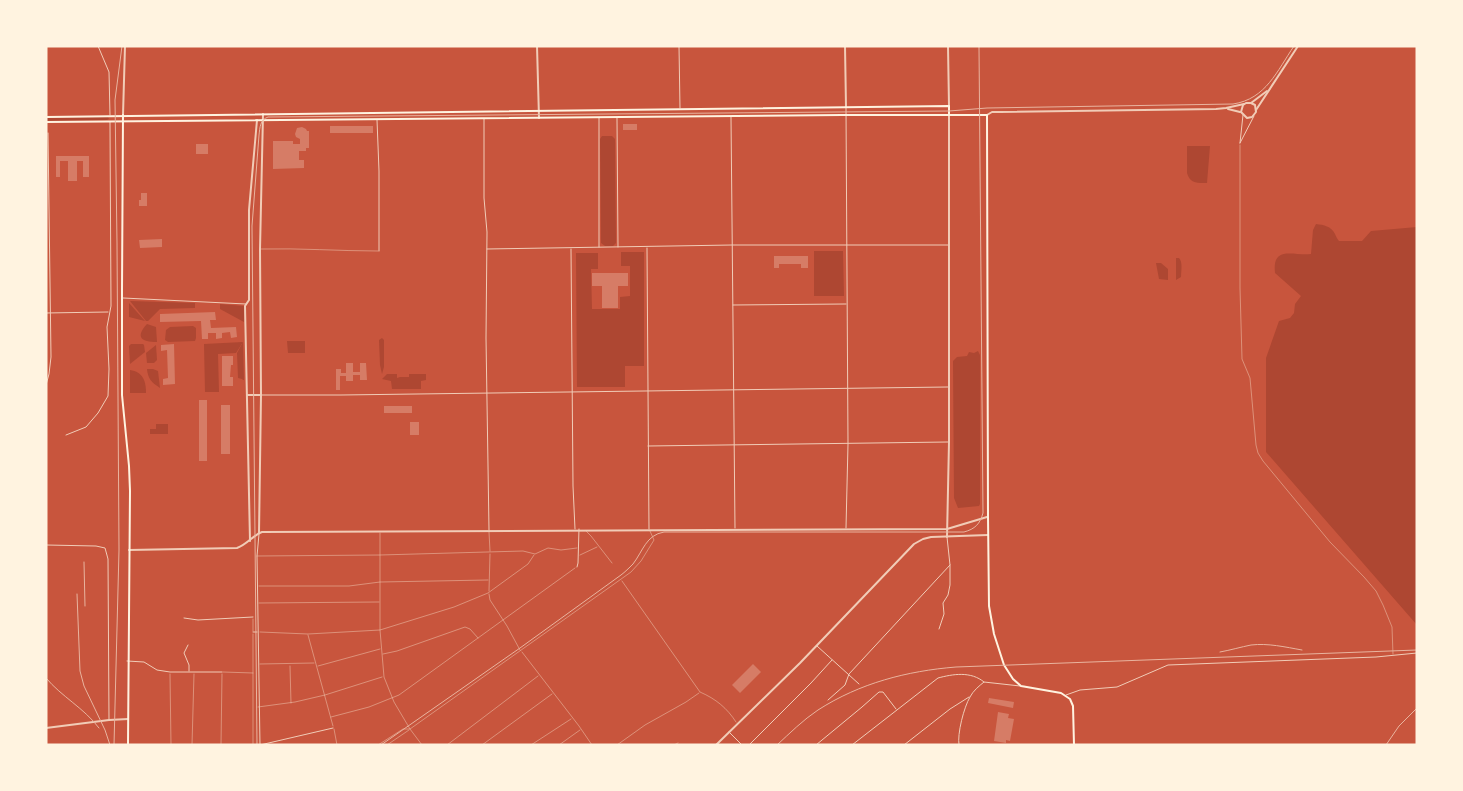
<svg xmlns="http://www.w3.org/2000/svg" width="1463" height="791" viewBox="0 0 1463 791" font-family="'Alegreya Sans',sans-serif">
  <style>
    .green { fill: #ae4732 }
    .building { fill: #d67c66 }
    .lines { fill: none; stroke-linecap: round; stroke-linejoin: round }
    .service { stroke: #f1ccb7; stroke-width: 0.5 }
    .minor { stroke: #f1ccb7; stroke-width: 1 }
    .tertiary { stroke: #f1ccb7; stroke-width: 2 }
    .secondary { stroke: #fff3e0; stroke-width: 2 }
    .tram { stroke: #e9b49f; stroke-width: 1 }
    .rail { stroke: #e9b49f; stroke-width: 1 }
  </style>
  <rect width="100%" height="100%" fill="#c8553d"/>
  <g class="green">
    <polygon points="108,117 109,119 107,120 46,121 46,118"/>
    <polygon points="602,136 612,136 615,139 616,243 613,246 605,246 601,243 600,139"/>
    <path d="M1187,146H1210L1207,183C1198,183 1190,184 1187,173Z"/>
    <path d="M1316,224C1324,225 1331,226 1335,234C1336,236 1337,239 1339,241H1362L1371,231L1417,227V625L1266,452V358L1279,321L1290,318L1294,313L1295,304L1301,296L1275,273C1272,245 1293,256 1311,254L1313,230Z"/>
    <polygon points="814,251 843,251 844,296 814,296"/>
    <polygon points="621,252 644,252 644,366 625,366 625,387 577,387 576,253 598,253 598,269 591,269 592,309 620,309 620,297 630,296 630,266 621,266"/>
    <path d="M1176,258H1179C1183,262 1181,271 1181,277L1176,280Z"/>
    <polygon points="1156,263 1161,263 1168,269 1168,280 1159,279"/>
    <polygon points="130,301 195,303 195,308 160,309 148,321 146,321"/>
    <polygon points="129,303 145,321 129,317"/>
    <polygon points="220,304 244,306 244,322 220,309"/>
    <path d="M147,324L156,327L157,342C141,342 135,337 147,324Z"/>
    <polygon points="193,326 196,328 196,338 195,341 168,342 165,340 166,330 170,327"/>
    <polygon points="382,338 384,340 384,367 382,374 380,365 379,340"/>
    <polygon points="287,341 305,341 305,353 288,353"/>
    <polygon points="243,342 244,380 243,380 242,379 238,378 237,353"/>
    <polygon points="243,342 236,353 218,354 219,392 205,392 204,344"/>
    <polygon points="131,344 143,344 144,345 145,352 130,364 129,346"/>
    <polygon points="156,345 157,360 154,363 147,363 146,353"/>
    <polygon points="978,351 980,355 980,504 979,506 958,508 954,498 953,361 957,357 967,356 969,352 974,353"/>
    <path d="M147,369H153L158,371L160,388C151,382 148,379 147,369Z"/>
    <path d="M130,370C143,372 146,381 146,393H130Z"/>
    <polygon points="387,374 397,374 397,378 400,377 409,377 409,374 426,374 426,380 421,381 421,389 392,389 391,381 382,379"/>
    <polygon points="156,424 168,424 168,434 150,434 150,429 156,429"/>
  </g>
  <g class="building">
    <rect x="623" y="124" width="14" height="6"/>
    <rect x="330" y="126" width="43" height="7"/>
    <polygon points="302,127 306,129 307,131 309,131 309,148 306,148 306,151 299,151 299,160 304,160 304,168 273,169 273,141 293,141 293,144 300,144 300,139 296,137 295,134 297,128"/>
    <rect x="196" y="144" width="12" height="10"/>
    <polygon points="56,156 89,156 89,177 83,177 83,161 77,161 77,181 68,181 68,161 60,161 60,177 56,177"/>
    <polygon points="141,193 147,193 147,206 139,206 139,200 141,200"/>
    <polygon points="162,239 162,247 140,248 139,240"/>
    <polygon points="774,256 808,256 808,268 801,268 801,264 779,264 779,268 774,268"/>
    <polygon points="592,273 628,273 628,286 618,286 618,308 602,308 602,286 592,286"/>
    <polygon points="215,312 216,320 210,320 211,328 236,327 237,337 231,338 230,332 222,333 222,338 216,339 216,333 208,333 208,339 202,339 201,321 160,322 160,314"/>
    <polygon points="174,344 175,384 163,385 163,379 168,378 167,350 161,351 161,345"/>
    <polygon points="222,356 233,356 233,365 231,365 230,377 233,377 233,386 222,386"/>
    <polygon points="346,363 353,363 353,372 360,372 360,363 366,363 367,380 360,380 360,375 353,375 353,381 346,381 346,376 340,376 340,390 336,390 336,369 341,369 341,373 346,373"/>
    <rect x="199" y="400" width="8" height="61"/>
    <rect x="221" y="405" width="9" height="49"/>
    <rect x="384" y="406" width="28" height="7"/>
    <rect x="410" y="422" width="9" height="13"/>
    <polygon points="753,664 761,672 740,693 732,685"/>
    <polygon points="989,698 1014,702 1013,708 988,703"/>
    <polygon points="998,712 1009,714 1008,718 1014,719 1010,741 1006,740 1006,743 994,741"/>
  </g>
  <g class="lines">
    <g class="service">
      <polyline points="1240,145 1240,288 1242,359 1250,378 1256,445 1258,453 1263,461 1330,542 1364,577 1376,591 1383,605 1392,627 1393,654"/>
      <path d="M261,249C300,248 339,251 378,251"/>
      <polyline points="586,531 591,536 612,563"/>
      <polyline points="489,532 490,551"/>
      <polyline points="380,533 380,630 384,677 394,702 410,729 422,745"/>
      <polyline points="580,555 597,547"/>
      <polyline points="257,556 380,555 523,551 535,554 548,548 561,550 577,548"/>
      <path d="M622,581L700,692C716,699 727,708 736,722"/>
      <polyline points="259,586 349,586 380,582 488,580"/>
      <polyline points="489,591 490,554"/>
      <polyline points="489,594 490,600 507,626 520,650"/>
      <polyline points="259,603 379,602"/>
      <polyline points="253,619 253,631"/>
      <polyline points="260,632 308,634 380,630 454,607 488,593 528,564 534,555"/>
      <polyline points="253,634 253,745"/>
      <polyline points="308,635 333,726"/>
      <polyline points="522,652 579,726 592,745"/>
      <polyline points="383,654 397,651 465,627 470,629 478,638"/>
      <polyline points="260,664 314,663"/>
      <polyline points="290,666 291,703"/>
      <polyline points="318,666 380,649"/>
      <polyline points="223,672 253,673"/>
      <polyline points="170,674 171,745"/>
      <polyline points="258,707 295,702 325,695 382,677"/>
      <polyline points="331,717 369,707 399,695 575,568"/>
      <polyline points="334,729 337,745"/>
      <polyline points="192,745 194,674"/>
      <polyline points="221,745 222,674"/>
      <polyline points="378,745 403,729 410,729 631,572 641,561 654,540 650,531"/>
      <polyline points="387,745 409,730"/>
      <polyline points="447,745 538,676"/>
      <polyline points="482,745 552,694"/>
      <polyline points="531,745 571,719"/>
      <polyline points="559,745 580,730"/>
      <polyline points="617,745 645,725 686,702 699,693"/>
      <polyline points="674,745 678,743"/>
    </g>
    <g class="minor">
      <polyline points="98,46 109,72 110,115"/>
      <polyline points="679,46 680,108"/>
      <polyline points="846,107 848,444 846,528"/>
      <polyline points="731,117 735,528"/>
      <polyline points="617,118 618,247"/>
      <polyline points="484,119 484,198 487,232 486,338 489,530"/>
      <polyline points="377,120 379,171 379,251"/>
      <polyline points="1240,143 1254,116"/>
      <polyline points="1240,143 1243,115"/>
      <polyline points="599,247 599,118"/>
      <polyline points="647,248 649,529"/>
      <polyline points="487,249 732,245 949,245"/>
      <polyline points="571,249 573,486 575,529"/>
      <polyline points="123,298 246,304"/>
      <polyline points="733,305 846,304"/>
      <polyline points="46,313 108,312"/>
      <polyline points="46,385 49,374 51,357 48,133"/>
      <polyline points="262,395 341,395 948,387"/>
      <polyline points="66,435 86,427 98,413 108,396 109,369 107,327 111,306 110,122"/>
      <polyline points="648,446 948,442"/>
      <polyline points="259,534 257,556 260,745 333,728"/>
      <polyline points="46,545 96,546 105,548 108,559 109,720"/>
      <polyline points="577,567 578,563 579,529"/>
      <polyline points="184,618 198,620 253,617"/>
      <polyline points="939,629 944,614 943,603 948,595 950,585 950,565 947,537"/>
      <polyline points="253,632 257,632"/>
      <polyline points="188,645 184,653 189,665 189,671"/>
      <polyline points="817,646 859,684"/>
      <polyline points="127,661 144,662 157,670 170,672 222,672"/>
      <polyline points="1066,695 1080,690 1117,687 1168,665 1376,657 1417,653"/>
      <polyline points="828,700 845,685 849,674 950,565"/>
      <polyline points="729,732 742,745"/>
      <polyline points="749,745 811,683 832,660"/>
      <polyline points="816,745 862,707 879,692 883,692 896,709"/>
      <path d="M852,745L938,678C953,674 971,671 984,682"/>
      <polyline points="904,745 950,709 969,697"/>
      <path d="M959,745C957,734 964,707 970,697C973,691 979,686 984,682L1020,686"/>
    </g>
    <g class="tertiary">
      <polyline points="537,46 539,118"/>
      <polyline points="845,46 846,107"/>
      <polyline points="948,46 949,106"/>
      <polyline points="1251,103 1255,105 1256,112 1252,117 1247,118 1241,112 1243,105 1246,103 1251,103 1267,91"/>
      <polyline points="1228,109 1240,112"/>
      <polyline points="1256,110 1298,46"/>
      <polyline points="123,115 125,46"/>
      <polyline points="987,115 992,112 1000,112 1216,109 1226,108 1244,104"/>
      <polyline points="247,395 261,395"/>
      <polyline points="259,533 261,395 260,249 263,114"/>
      <polyline points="947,537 949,442 949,115"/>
      <polyline points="250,541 245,306 249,300 249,210 257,120"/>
      <path d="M129,550L237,548C248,544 253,535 262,532C491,530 719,529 947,529L987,517"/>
      <polyline points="46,728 109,720 128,719"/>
      <polyline points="716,745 800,663 914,544 923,539 931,537 988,535"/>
    </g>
    <g class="secondary">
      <polyline points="123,115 122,291 122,395 129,466 130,491 128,745"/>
      <polyline points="46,117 949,106 949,115"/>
      <polyline points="46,122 842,115 987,115 988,517 989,606 994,634 1004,665 1013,679 1021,686 1061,693 1070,699 1073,706 1074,745"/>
    </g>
    <g class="tram">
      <path d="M257,745L252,226L259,135C260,127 260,120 268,117L949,111L987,108L1233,104C1266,99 1277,71 1294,46"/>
      <path d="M381,745L520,648L621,575C625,572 629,568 633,564C643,551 646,535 664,532H964C975,529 980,524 983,513L979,46"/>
    </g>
    <g class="rail">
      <polyline points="84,562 85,606"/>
      <polyline points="77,594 80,671 84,686 105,730 110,745"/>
      <path d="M1220,652C1231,650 1241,647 1251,645C1268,643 1285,647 1302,650"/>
      <path d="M46,678C62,697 84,708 99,728"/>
      <polyline points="114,745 119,550 117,243 115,100 122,46"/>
      <path d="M777,745C790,733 803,720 818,710C860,683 907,671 956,667L1417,650"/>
      <polyline points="1386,745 1399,726 1417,708"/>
    </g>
  </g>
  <rect width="1463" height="791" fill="none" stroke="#fff3e0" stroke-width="95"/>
</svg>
